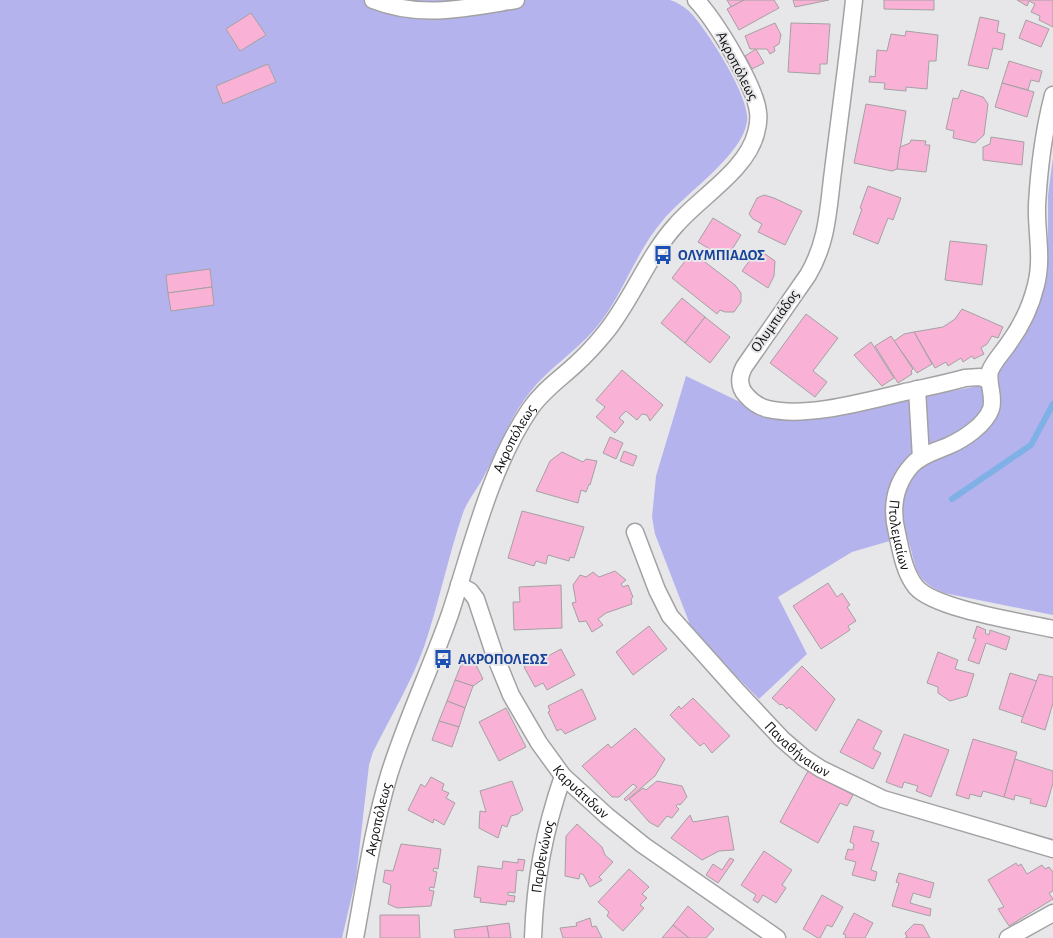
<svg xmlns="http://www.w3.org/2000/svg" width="1053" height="938" viewBox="0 0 1053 938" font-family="'Alegreya Sans',sans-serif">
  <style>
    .green { fill: #b5b3ed }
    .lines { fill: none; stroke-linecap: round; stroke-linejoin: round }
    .stream { stroke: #7fb0e6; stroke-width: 6 }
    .building { fill: #f9b2d6; stroke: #a4a1a2 }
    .street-casing { stroke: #a2a2a4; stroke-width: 19 }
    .street { stroke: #fff; stroke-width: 16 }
    .labels { text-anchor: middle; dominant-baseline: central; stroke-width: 4; stroke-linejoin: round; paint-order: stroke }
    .street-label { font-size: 15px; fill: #0e0e0f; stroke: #e7e7ea }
    .transit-label { font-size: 15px; font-weight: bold; fill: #164399; stroke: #e7e7ea; text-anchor: start }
  </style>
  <rect width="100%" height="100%" fill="#e7e7ea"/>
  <g class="green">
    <path d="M0,0H670C677,2 683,6 689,11C706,28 751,98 747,121C743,155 686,193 664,219C635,252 623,296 595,329C575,352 549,368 530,392C509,418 499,449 483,478C477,490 467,501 463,513C448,557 439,603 424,647C411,683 390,718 373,752L369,765L356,878L342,938H0Z"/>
    <path d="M1053,158V615L944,593C911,579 917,565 907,536L852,552L778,597L807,654L759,699L687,627L689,622L655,534L652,517L656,476L686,376L769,416L792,420L820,417L978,386L987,382L996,375L1017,345L1045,276L1048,236V195Z"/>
  </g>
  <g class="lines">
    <polyline class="stream" points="952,499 1031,445 1053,404"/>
  </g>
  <g class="building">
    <polygon points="727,0 744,0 731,7"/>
    <polygon points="744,0 774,0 779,8 739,30 727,9"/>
    <polygon points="793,0 829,0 795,7"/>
    <polygon points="884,0 934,0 934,10 884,9"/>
    <polygon points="1017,0 1053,0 1053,27 1039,20 1040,16 1031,12 1035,4 1029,1 1027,6"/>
    <polygon points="251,13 266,35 240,51 226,29"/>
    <polygon points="980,17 999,21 997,32 1005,34 1002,50 993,48 988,69 968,65"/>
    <polygon points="1026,20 1049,29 1041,47 1019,38"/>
    <polygon points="775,23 781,35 779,44 774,47 775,51 770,54 767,49 750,49 745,36"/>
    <polygon points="791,23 830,24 827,64 820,64 820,74 788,72"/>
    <polygon points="906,31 938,35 936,61 929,61 927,89 906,87 906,91 884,89 885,83 869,82 870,76 875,77 877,50 887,51 891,34 905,36"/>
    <polygon points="756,49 764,63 752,69 745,56"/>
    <polygon points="1009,61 1042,71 1039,82 1031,80 1028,90 1002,83"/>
    <polygon points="268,64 276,82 223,104 216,86"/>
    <polygon points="1002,83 1034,92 1027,117 995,107"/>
    <polygon points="961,90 983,97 988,104 984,135 975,143 953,138 954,131 946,129 953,98 958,99"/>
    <polygon points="866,104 906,111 897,169 892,171 854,163"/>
    <polygon points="991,137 1024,142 1022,165 983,160 983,147 990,144"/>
    <polygon points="911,140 926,141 925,145 930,145 926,172 897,169 900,147 910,143"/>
    <polygon points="868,186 901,198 893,220 888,218 878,244 853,234 862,209 860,208"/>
    <polygon points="764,195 774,198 802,211 785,245 758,232 762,224 753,219 749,214 757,198"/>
    <polygon points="713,218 741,235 726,259 698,242"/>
    <polygon points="950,241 987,245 982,285 945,280"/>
    <polygon points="758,249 775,261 774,276 768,288 742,271"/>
    <polygon points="692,252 735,285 741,293 741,302 734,312 725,312 720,310 717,314 672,278"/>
    <polygon points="210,269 212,287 168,293 166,275"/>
    <polygon points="212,287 214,305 171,311 168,293"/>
    <polygon points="682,298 705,317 685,343 661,323"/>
    <polygon points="962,309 1003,327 998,338 992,336 987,344 981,348 984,354 974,359 972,356 963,362 961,358 948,366 946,362 935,368 914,332 943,327 955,319"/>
    <polygon points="806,314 838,338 813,371 827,382 815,397 770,363"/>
    <polygon points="705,317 730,337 710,363 685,343"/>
    <polygon points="914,332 932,364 917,373 894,341 904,334"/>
    <polygon points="891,336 913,369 911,371 912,374 898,383 875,346"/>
    <polygon points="871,342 894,378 882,386 854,355"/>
    <polygon points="622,370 663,405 650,421 647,415 642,414 637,420 626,411 619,418 624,422 615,433 596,417 605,407 596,400"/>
    <polygon points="610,437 623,443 616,459 603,453"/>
    <polygon points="624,451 637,456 633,466 620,461"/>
    <polygon points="562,452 583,462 586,459 597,461 590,485 589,484 586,492 581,490 578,503 536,491 550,461"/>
    <polygon points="522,511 584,527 574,558 570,557 569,561 548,555 546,564 536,561 534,566 508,558"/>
    <polygon points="615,571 626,580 621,584 623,587 628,585 633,597 631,599 632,604 606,613 598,619 603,625 592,632 586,621 579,622 572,603 576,602 573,585 580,575 586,577 593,572 599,577"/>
    <polygon points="828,583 837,597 842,593 850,605 847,607 856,621 848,626 850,630 821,649 793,606"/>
    <polygon points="561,585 562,628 514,630 513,602 520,602 519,587"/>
    <polygon points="649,626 667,649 633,675 616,652"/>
    <polygon points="977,626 986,630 985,633 989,635 990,630 1010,637 1006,650 986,643 979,664 968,660 976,639 973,638"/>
    <polygon points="561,649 575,675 547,690 543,683 535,687 524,667 546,652 548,656"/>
    <polygon points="938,652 958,660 955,669 974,674 967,696 950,701 938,693 938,687 927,683"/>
    <polygon points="475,663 483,679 473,686 455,680 461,665"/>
    <polygon points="802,666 835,699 816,731 789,707 787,709 782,704 780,705 772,698"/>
    <polygon points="1010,673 1037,681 1023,717 999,709"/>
    <polygon points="1039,674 1053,677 1053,703 1045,730 1021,722"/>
    <polygon points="455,680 473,686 465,708 447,701"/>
    <polygon points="582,689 596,719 565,734 561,729 557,731 548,712 550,711 548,706"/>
    <polygon points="693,698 730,736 712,753 704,743 700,746 670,715 679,706 681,709"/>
    <polygon points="447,701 465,708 459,727 439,721"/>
    <polygon points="506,708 526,747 499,761 479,722"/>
    <polygon points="858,719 882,731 873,749 881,753 873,769 840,752"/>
    <polygon points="439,721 459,727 452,747 432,740"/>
    <polygon points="635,728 665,759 655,776 626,801 624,799 637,787 633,784 619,797 612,797 582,766 608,744 611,748"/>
    <polygon points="904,734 949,750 931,797 916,791 918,786 904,782 902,788 886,782"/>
    <polygon points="973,739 1017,752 1004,797 983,791 981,797 970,794 969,799 956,795"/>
    <polygon points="1015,759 1053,771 1053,783 1046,807 1030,803 1031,799 1015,795 1014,800 1004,797"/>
    <polygon points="808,771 853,795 847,806 840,803 818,843 780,822"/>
    <polygon points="431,777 444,784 442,790 449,793 446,798 455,803 444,825 434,819 433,823 408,810 421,784 425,787"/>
    <polygon points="512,781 523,810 518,814 511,816 507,827 502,825 498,838 479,828 480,811 486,812 480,791"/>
    <polygon points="657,781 682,786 687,797 680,805 678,804 676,806 679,809 672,818 667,816 658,827 649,822 629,799 643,788 646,790"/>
    <polygon points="690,815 693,822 728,816 734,850 719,851 702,860 671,838"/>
    <polygon points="577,824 602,847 605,855 613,862 599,877 602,880 590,887 583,874 580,874 579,879 565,876 566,836"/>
    <polygon points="854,826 874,831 871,841 879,843 871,870 877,872 875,881 852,875 856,862 845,859 848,849 853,850 854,844 850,842"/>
    <polygon points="401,844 441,849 438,869 434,868 433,871 437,872 434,888 430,887 429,890 434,891 431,906 397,908 388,904 391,885 383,882 385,870 393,871"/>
    <polygon points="764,851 792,870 782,885 786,888 776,903 763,895 758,903 753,900 756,895 741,885"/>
    <polygon points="730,858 734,860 718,883 706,875 713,864 722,870"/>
    <polygon points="518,859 525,860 523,871 517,870 515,893 508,892 508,895 515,896 514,902 507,901 506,905 480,902 481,898 474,897 478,866 502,869 503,861 518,863"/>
    <polygon points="1016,863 1018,866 1021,864 1027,874 1042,865 1045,869 1049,867 1053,872 1053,891 1049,893 1053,899 1009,926 998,909 1004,907 988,880"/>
    <polygon points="629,869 649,887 642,894 647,898 640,905 644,908 623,931 607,916 609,912 598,902"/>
    <polygon points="899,873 934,883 930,898 913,893 910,903 931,909 930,916 892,906 899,883 896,882"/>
    <polygon points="822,895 843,907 832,927 827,925 820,938 818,938 803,929"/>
    <polygon points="688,906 714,929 706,938 689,938 673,925"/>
    <polygon points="854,913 873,923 865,938 845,938 846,935 843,934"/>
    <polygon points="380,915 419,915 420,938 380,938"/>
    <polygon points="590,918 592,927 596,926 602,938 563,938 560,928 577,926 576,923"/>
    <polygon points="509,923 511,938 489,938 487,926"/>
    <polygon points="914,924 923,925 930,938 905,938 907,937 905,933"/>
    <polygon points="673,925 689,938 662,938"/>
    <polygon points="487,926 489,938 455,938 454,930"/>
  </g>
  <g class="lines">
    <g class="street-casing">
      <g id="street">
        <path d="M373,0C421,19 467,8 516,0"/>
        <path d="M854,0C848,57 840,114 833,171C828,209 828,241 808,275L744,367C739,377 738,386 746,395C752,402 759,407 768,409C806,418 863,402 901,393C922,388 944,384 965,378L980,377L988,380"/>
        <path id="s1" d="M1053,95C1044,130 1039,168 1037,205C1036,231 1043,258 1036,285C1031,306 1022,325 1009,343C1003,352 994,361 990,371C987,384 995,396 991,409C985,425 964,439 948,446C936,451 921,455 912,465C894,485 891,509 897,533C901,551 904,572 916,587C935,609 1022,622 1053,629"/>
        <polyline points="917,389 921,458"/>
        <path id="s2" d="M635,532L657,590L670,616L738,692L782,739L804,758L821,769L883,799L1053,849"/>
        <path id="s3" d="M459,585L470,591L476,599L495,656L511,695L539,743L563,776L607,816L643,845L777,938"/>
        <path id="s4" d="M355,938C365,884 373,828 389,775C406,720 431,668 450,614C472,547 490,468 530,409C542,391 560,379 576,364C586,355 596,344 605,333C632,300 647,257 676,225C700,197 747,170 756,133C758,126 759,119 758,112C755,85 715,20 696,0"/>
        <path id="s5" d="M533,938C535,880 544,831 563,776"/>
        <polyline points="1008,938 1053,913"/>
      </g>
    </g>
    <use href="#street" class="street"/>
  </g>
  <defs>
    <g id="bus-bare" transform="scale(1.5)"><path d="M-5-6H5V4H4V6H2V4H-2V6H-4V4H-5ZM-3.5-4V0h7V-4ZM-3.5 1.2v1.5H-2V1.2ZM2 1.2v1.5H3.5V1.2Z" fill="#1a4fb4" stroke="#e7e7ea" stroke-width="2.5" paint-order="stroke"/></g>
  </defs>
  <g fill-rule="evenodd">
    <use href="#bus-bare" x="663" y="255"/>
    <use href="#bus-bare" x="443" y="659"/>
  </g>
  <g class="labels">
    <g class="street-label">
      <text transform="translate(737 66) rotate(63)">Ακροπόλεως</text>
      <text transform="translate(775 321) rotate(-55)">Ολυμπιάδος</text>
      <text stroke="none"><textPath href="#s4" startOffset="526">Ακροπόλεως</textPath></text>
      <text stroke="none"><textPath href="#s1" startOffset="502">Πτολεμαίων</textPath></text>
      <text stroke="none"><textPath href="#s2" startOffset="276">Παναθήναιων</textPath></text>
      <text stroke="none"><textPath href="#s3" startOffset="245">Καρυάτιδων</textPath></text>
      <text stroke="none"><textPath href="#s4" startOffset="121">Ακροπόλεως</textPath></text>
      <text stroke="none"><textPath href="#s5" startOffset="82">Παρθενώνος</textPath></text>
    </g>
    <g class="transit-label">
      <text x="678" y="255">ΟΛΥΜΠΙΑΔΟΣ</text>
      <text x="458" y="659">ΑΚΡΟΠΟΛΕΩΣ</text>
    </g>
  </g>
</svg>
